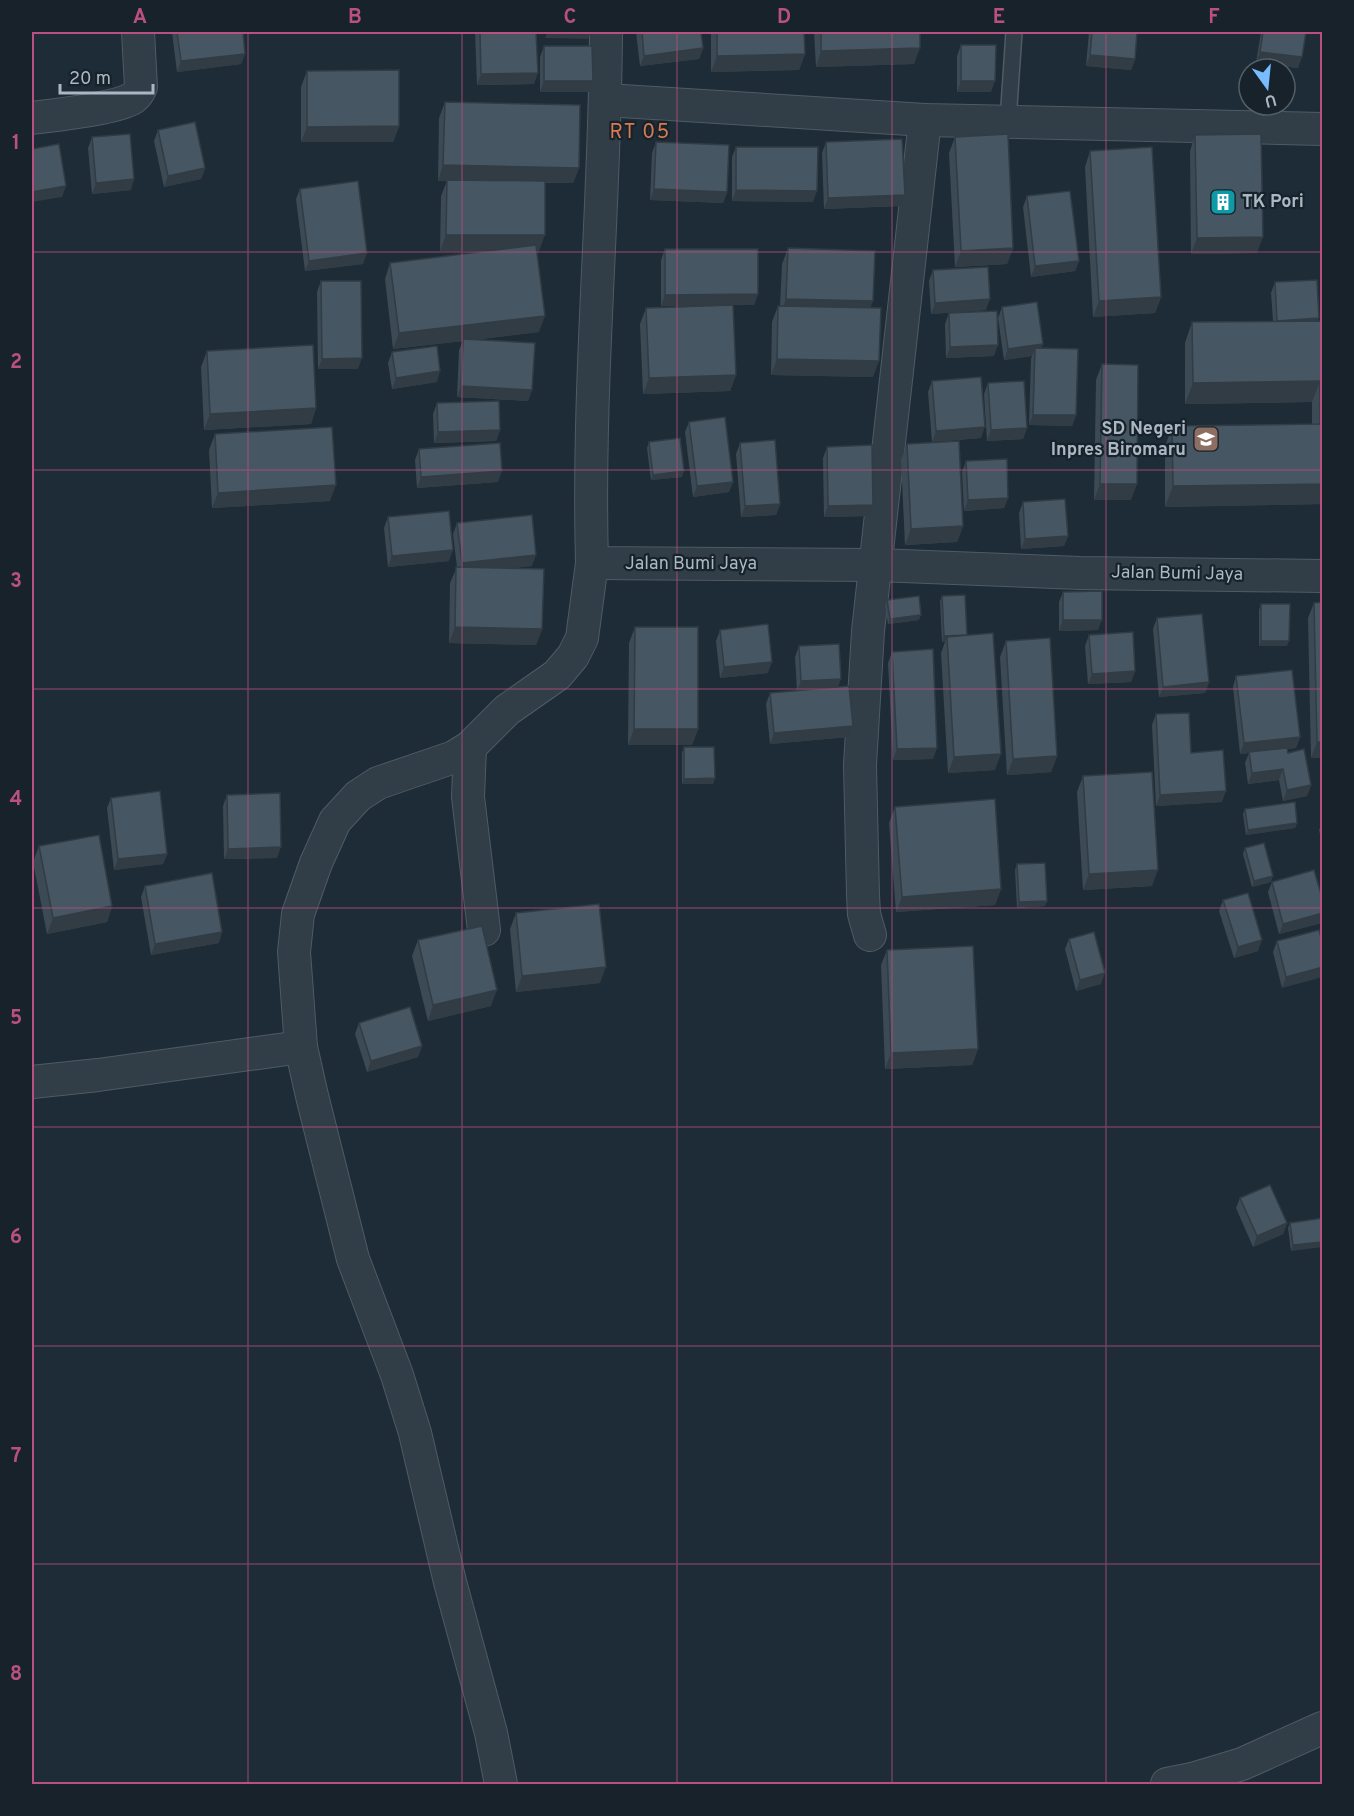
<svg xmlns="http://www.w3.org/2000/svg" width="1354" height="1816" viewBox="0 0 1354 1816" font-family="Overpass,sans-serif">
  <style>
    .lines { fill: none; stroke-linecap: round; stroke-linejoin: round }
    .service-casing { stroke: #4f5b65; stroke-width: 18 }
    .minor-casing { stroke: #4f5b65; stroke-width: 34 }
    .service { stroke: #313d47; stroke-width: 15 }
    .minor { stroke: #313d47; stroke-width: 32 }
    .wall { fill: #3c4a55 }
    .shaded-wall { fill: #313c45 }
    .building { fill: #465663; stroke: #313c45; stroke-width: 1.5 }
    .grid { fill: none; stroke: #ba5080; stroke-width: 1.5; stroke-opacity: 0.55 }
    .labels { text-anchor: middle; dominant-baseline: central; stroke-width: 4.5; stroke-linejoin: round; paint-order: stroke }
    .poi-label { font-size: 18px; font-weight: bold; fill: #abb8c4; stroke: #17222b; text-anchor: start }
    .street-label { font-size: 18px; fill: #abb8c4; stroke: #17222b }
    .neighbourhood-label { font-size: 20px; letter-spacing: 1.5px; fill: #d87b53; stroke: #17222b }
    .neatline { fill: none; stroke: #ba5080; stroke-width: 2 }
    .grid-label { font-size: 20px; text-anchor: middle; font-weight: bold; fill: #ba5080 }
  </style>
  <rect width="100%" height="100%" fill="#1e2c37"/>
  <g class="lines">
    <g class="service-casing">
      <polyline id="service" points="1008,121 1014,32"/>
    </g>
    <g class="minor-casing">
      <g id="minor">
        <path d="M606,32C605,209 587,386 592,563L877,565L1080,573L1322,576"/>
        <polyline points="606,100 925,120 1322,129"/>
        <path d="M32,118C55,115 115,109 133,98C137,95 139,92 141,87L138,32"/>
        <polyline points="470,747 468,797 484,930"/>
        <polyline points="870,935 864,914 863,895 860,765 868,631 925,120"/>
        <polyline points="32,1082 98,1075 301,1047"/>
        <polyline points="501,1784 491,1733 450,1582 415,1433 397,1375 353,1259 312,1096 301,1047 294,952 298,914 316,863 335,821 358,796 378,783 454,757 470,747 507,710 557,675 573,656 582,638 592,563"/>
        <polyline points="1167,1784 1192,1779 1242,1764 1322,1728"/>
      </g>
    </g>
    <use href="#service" class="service"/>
    <use href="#minor" class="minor"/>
  </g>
  <g class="wall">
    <polygon points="172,32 243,32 245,54 241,64 177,72"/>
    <polygon points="475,32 536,32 534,84 477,85"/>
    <polygon points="636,32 701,32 703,48 699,59 640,66"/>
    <polygon points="711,32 804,32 805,54 799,70 711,72"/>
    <polygon points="814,32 920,32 914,64 816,67"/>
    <polygon points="1089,32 1137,32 1135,59 1131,70 1086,66"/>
    <polygon points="1261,32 1306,32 1298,68 1256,63"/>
    <polygon points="961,45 991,92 957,92 957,56"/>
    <polygon points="544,46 589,92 540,92 540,57"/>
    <polygon points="307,71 399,126 393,142 301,142 301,87"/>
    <polygon points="445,102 579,168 573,183 545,183 539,251 537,251 539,332 473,340 532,390 528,401 457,397 459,350 463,341 393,349 385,279 390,263 489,251 440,251 441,196 447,181 438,181 439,118"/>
    <polygon points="158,130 205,168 201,179 164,187 154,141"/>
    <polygon points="1195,135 1257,253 1191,254 1190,151"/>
    <polygon points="92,137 131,190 92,194 88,148"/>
    <polygon points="955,137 1013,248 1007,264 955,267 949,153"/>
    <polygon points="656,142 727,192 723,203 650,200 652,153"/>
    <polygon points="826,142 901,206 824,209 822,153"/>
    <polygon points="736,147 813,202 732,201 732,157"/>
    <polygon points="1090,151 1161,297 1155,313 1093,317 1085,167"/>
    <polygon points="300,189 363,264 305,271 296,199"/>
    <polygon points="1027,196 1079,261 1075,271 1031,277 1023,207"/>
    <polygon points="788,248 871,308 873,377 771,375 772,322 778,306 780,306 782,264"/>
    <polygon points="665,249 758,294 754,305 733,305 736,375 730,391 643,394 640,324 646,308 715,305 661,306 661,260"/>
    <polygon points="933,270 986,310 931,314 929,281"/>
    <polygon points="321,281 358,369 318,369 317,292"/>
    <polygon points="1275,282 1318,321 1323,504 1165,507 1165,447 1172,426 1312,424 1312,402 1185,404 1185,343 1192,322 1273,321 1271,293"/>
    <polygon points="1002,307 1041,348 1076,415 1072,426 1029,425 1031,359 1032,356 1004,360 998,318"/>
    <polygon points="949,313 994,356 946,358 945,324"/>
    <polygon points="207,351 316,408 311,424 204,430 201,367"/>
    <polygon points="392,352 437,382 392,389 388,363"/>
    <polygon points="1102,364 1131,500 1094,500 1096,380"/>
    <polygon points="932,381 981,438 932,442 928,392"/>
    <polygon points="988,383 1027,428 1023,439 987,441 984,394"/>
    <polygon points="437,403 500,430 496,441 434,443 433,414"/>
    <polygon points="689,422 733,482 729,492 693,497 685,432"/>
    <polygon points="215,434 330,501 212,508 209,450"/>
    <polygon points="649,442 682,477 651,480 647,448"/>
    <polygon points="740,443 780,504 776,515 741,517 736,454"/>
    <polygon points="907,444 963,526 957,542 905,545 901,460"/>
    <polygon points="827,447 869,516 824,517 823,458"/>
    <polygon points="419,449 498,482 417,488 415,460"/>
    <polygon points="966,461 1008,498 1004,508 964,511 962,472"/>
    <polygon points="1023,502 1068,536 1064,546 1021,549 1019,513"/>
    <polygon points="388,517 449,561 388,567 384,528"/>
    <polygon points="457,523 532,566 513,568 542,629 536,645 449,643 450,583 457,567 453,534"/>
    <polygon points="1063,592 1098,630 1059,631 1059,602"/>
    <polygon points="942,596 967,635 995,770 948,773 941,653 945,642 942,642 940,601"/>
    <polygon points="887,600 919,620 888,624 885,605"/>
    <polygon points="1314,603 1323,758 1311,758 1308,618"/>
    <polygon points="1261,604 1287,646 1259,646 1259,610"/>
    <polygon points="1157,618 1209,682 1205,693 1159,697 1153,629"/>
    <polygon points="635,627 698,729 692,745 628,745 629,643"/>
    <polygon points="720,630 768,673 720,678 716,641"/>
    <polygon points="1089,635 1135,671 1131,682 1088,684 1085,646"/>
    <polygon points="1006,641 1057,756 1051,772 1007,775 1000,657"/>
    <polygon points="799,646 837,687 853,726 849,737 770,744 766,704 770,693 797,691 795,657"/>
    <polygon points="892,652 933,759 893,760 888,663"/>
    <polygon points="1236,676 1300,737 1296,748 1287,749 1288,753 1311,785 1307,796 1283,801 1279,780 1248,784 1245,763 1249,753 1240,754 1233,687"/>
    <polygon points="1156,714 1191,753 1222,802 1156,806 1152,725"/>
    <polygon points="684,747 715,778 713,784 682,784 682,753"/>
    <polygon points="1083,776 1152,886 1083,890 1077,792"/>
    <polygon points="227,795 277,858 224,859 223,806"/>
    <polygon points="111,798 167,854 163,864 114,870 107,808"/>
    <polygon points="895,807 1001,889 995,905 896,912 889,823"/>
    <polygon points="1245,809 1297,823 1295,828 1246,835 1243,814"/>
    <polygon points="1323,822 1323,846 1319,830"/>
    <polygon points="39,846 112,906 107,922 47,934 33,862"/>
    <polygon points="1245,848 1271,882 1252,887 1243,854"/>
    <polygon points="1017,864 1047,901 1045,906 1017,908 1015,870"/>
    <polygon points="1272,882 1323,901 1323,920 1322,923 1279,934 1268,892"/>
    <polygon points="145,886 219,943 151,955 141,897"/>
    <polygon points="1223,900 1258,951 1234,958 1219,911"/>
    <polygon points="516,913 600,983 516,992 510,929"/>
    <polygon points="1319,930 1282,988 1273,952 1277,941"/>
    <polygon points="1069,939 1101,984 1076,991 1065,949"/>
    <polygon points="418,940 491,1006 428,1021 412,956"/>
    <polygon points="887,950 978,1049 972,1065 885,1069 881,965"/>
    <polygon points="359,1023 422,1046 418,1057 367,1072 355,1034"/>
    <polygon points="1240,1198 1287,1223 1283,1234 1253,1247 1236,1208"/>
    <polygon points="1323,1218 1291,1251 1288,1228 1290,1223"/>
  </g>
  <g class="shaded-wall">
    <polygon points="547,33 590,34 588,39 545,38"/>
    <polygon points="703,48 699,59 640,66 644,56"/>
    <polygon points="920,48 914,64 816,67 821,51"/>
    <polygon points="1260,52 1302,57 1298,68 1256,63"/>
    <polygon points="245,54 241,64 177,72 181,61"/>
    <polygon points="805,54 799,70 711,72 717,56"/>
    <polygon points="1090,55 1135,59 1131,70 1086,66"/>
    <polygon points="538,73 534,84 477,85 481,74"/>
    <polygon points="544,81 593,81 589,92 540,92"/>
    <polygon points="961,81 995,81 991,92 957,92"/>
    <polygon points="399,126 393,142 301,142 307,127"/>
    <polygon points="443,165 579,168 573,183 438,181"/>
    <polygon points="205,168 201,179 164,187 168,176"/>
    <polygon points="134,179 131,190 92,194 96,183"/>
    <polygon points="66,186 62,197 32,202 32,192"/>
    <polygon points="654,189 727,192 723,203 650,200"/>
    <polygon points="736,190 817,191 813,202 732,201"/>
    <polygon points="905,195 901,206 824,209 828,198"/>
    <polygon points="446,235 545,235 539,251 440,251"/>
    <polygon points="1263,237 1257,253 1191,254 1197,238"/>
    <polygon points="1013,248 1007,264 955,267 961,251"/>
    <polygon points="367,253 363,264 305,271 309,261"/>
    <polygon points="1079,261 1075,271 1031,277 1035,266"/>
    <polygon points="758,294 754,305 661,306 665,295"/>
    <polygon points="1161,297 1155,313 1093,317 1099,301"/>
    <polygon points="786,299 873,301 867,317 780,315"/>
    <polygon points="990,299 986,310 931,314 935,303"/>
    <polygon points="545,316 539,332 393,349 399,333"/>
    <polygon points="1319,318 1315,329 1277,321"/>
    <polygon points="1043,344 1039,355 1035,348 1032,356 1004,360 1008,349"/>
    <polygon points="998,345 994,356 946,358 950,347"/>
    <polygon points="362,358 358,369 318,369 322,359"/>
    <polygon points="777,359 879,361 873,377 771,375"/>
    <polygon points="440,371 437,382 392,389 396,378"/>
    <polygon points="736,375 730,391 643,394 649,378"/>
    <polygon points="1320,381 1312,402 1185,404 1193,383"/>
    <polygon points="461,386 532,390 528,401 457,397"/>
    <polygon points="316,408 311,424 204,430 210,414"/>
    <polygon points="1033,415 1076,415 1072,426 1029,425"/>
    <polygon points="985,427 981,438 932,442 936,431"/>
    <polygon points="1027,428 1023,439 987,441 991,430"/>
    <polygon points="500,430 496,441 434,443 438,432"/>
    <polygon points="502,471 498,482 417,488 421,477"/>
    <polygon points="684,471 682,477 651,480 653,475"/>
    <polygon points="733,482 729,492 693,497 697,486"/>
    <polygon points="1100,484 1137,484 1131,500 1094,500"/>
    <polygon points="1323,484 1323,504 1165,507 1173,486"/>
    <polygon points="336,485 330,501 212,508 218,493"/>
    <polygon points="1008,498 1004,508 964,511 968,500"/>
    <polygon points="780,504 776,515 741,517 745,506"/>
    <polygon points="873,505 869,516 824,517 828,506"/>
    <polygon points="963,526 957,542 905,545 911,529"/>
    <polygon points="1068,536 1064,546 1021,549 1025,539"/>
    <polygon points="453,550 449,561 388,567 392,556"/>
    <polygon points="536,555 532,566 458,574 462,563"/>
    <polygon points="921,615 919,620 888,624 890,619"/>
    <polygon points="1063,620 1102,620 1098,630 1059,631"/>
    <polygon points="455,627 542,629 536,645 449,643"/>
    <polygon points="967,635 947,637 945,642 942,642 944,636"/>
    <polygon points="1261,641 1289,641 1287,646 1259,646"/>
    <polygon points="772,662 768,673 720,678 724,667"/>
    <polygon points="1135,671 1131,682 1088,684 1092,674"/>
    <polygon points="841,679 837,690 797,691 801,681"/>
    <polygon points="1209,682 1205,693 1159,697 1163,687"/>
    <polygon points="853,726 849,737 770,744 774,733"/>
    <polygon points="634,729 698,729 692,745 628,745"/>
    <polygon points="1300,737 1296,748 1240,754 1244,743"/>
    <polygon points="1317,742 1323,742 1323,758 1311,758"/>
    <polygon points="937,748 933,759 893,760 897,749"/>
    <polygon points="1001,754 995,770 948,773 954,757"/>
    <polygon points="1057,756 1051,772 1007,775 1013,759"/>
    <polygon points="1283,769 1279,780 1248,784 1252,773"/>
    <polygon points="715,778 713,784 682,784 684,779"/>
    <polygon points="1311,785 1307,796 1283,801 1287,790"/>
    <polygon points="1226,791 1222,802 1156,806 1160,795"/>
    <polygon points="1297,823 1295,828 1246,835 1248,830"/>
    <polygon points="281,847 277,858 224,859 228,849"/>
    <polygon points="167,854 163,864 114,870 118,859"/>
    <polygon points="1158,870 1152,886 1083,890 1089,874"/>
    <polygon points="1273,876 1271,882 1252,887 1254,881"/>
    <polygon points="1001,889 995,905 896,912 902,897"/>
    <polygon points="1047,901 1045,906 1017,908 1019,902"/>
    <polygon points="112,906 107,922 47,934 53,918"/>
    <polygon points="1323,913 1322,923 1279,934 1283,924"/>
    <polygon points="222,932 219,943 151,955 155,944"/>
    <polygon points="1262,940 1258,951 1234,958 1238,947"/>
    <polygon points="606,967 600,983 516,992 522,976"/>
    <polygon points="1323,967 1323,977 1282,988 1286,977"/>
    <polygon points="1105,973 1101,984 1076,991 1080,980"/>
    <polygon points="497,990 491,1006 428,1021 433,1005"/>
    <polygon points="422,1046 418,1057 367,1072 371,1061"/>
    <polygon points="978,1049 972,1065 885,1069 891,1053"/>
    <polygon points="1287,1223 1283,1234 1253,1247 1257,1236"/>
    <polygon points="1323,1242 1323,1247 1291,1251 1293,1245"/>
  </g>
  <g class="building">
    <polygon points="177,32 243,32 245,54 181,61"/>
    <polygon points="480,32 536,32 538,73 481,74"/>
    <polygon points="547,32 590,32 590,34 547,33"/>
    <polygon points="642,32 701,32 703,48 644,56"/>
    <polygon points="717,32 804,32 805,54 717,56"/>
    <polygon points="821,32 920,32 920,48 821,51"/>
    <polygon points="1092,32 1137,32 1135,59 1090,55"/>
    <polygon points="1263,32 1306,32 1302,57 1260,52"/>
    <polygon points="961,45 996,45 995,81 961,81"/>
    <polygon points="544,46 592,46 593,81 544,81"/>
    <polygon points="399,70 399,126 307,127 307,71"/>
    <polygon points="445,102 580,105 579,168 443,165"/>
    <polygon points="195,122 205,168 168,176 158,130"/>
    <polygon points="130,134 134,179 96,183 92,137"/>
    <polygon points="1008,134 1013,248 961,251 955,137"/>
    <polygon points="1261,134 1263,237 1197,238 1195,135"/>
    <polygon points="902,139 905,195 828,198 826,142"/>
    <polygon points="656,142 729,145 727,192 654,189"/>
    <polygon points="59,144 66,186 32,192 32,149"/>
    <polygon points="736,147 818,147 817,191 736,190"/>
    <polygon points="1152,147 1161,297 1099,301 1090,151"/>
    <polygon points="447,180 545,181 545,235 446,235"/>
    <polygon points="358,181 367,253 309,261 300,189"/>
    <polygon points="1070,191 1079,261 1035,266 1027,196"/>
    <polygon points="536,245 545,316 399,333 390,263"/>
    <polygon points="788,248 875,251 873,301 786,299"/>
    <polygon points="665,249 758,249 758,294 665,295"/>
    <polygon points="988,267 990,299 935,303 933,270"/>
    <polygon points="1317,280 1319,318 1277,321 1275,282"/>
    <polygon points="321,281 361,281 362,358 322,359"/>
    <polygon points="1037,302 1043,344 1008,349 1002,307"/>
    <polygon points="733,305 736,375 649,378 646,308"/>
    <polygon points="778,306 881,308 879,361 777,359"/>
    <polygon points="997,311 998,345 950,347 949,313"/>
    <polygon points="1323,321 1323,484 1173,486 1172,426 1320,424 1320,381 1193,383 1192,322"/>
    <polygon points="463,339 535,343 532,390 461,386"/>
    <polygon points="313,345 316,408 210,414 207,351"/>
    <polygon points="437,346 440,371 396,378 392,352"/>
    <polygon points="1035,348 1078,349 1076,415 1033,415"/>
    <polygon points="1102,364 1138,365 1137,484 1100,484"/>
    <polygon points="981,377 985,427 936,431 932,381"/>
    <polygon points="1024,381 1027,428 991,430 988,383"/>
    <polygon points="499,401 500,430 438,432 437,403"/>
    <polygon points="725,417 733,482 697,486 689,422"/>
    <polygon points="332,427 336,485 218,493 215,434"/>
    <polygon points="680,438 684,471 653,475 649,442"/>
    <polygon points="775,440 780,504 745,506 740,443"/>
    <polygon points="959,441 963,526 911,529 907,444"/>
    <polygon points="500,443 502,471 421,477 419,449"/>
    <polygon points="872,445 873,505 828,506 827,447"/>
    <polygon points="1007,459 1008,498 968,500 966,461"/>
    <polygon points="1065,499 1068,536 1025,539 1023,502"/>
    <polygon points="449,511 453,550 392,556 388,517"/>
    <polygon points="532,515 536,555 462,563 457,523"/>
    <polygon points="456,567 544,569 542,629 455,627"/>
    <polygon points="1102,591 1102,620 1063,620 1063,592"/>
    <polygon points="965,595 967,635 944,636 942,596"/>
    <polygon points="919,596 921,615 890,619 887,600"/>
    <polygon points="1323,602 1323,742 1317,742 1314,603"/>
    <polygon points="1261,604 1290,604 1289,641 1261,641"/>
    <polygon points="1202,614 1209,682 1163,687 1157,618"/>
    <polygon points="768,624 772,662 724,667 720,630"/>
    <polygon points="635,627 698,627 698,729 634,729"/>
    <polygon points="1133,632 1135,671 1092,674 1089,635"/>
    <polygon points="993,633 1001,754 954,757 947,637"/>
    <polygon points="1050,638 1057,756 1013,759 1006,641"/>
    <polygon points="839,644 841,679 801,681 799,646"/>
    <polygon points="933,649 937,748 897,749 892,652"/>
    <polygon points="1292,670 1300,737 1244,743 1236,676"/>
    <polygon points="849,686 853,726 774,733 770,693"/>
    <polygon points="1189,713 1191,753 1223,750 1226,791 1160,795 1156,714"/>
    <polygon points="684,747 714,747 715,778 684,779"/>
    <polygon points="1287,748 1288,753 1304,749 1311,785 1287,790 1283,769 1252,773 1249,752"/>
    <polygon points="1152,772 1158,870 1089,874 1083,776"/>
    <polygon points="160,791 167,854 118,859 111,798"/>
    <polygon points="280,793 281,847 228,849 227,795"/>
    <polygon points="995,799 1001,889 902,897 895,807"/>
    <polygon points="1295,802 1297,823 1248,830 1245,809"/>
    <polygon points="99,835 112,906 53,918 39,846"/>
    <polygon points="1264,843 1273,876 1254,881 1245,848"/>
    <polygon points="1045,863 1047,901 1019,902 1017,864"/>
    <polygon points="1314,870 1323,901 1323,913 1283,924 1272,882"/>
    <polygon points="212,873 222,932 155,944 145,886"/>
    <polygon points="1248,893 1262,940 1238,947 1223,900"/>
    <polygon points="599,904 606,967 522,976 516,913"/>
    <polygon points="482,926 497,990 433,1005 418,940"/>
    <polygon points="1319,930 1323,944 1323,967 1286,977 1277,941"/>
    <polygon points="1094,932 1105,973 1080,980 1069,939"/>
    <polygon points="973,946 978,1049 891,1053 887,950"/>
    <polygon points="410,1007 422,1046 371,1061 359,1023"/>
    <polygon points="1270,1185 1287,1223 1257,1236 1240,1198"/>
    <polygon points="1323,1218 1323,1242 1293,1245 1290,1223"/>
  </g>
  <path class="grid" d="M248,32V1784M462,32V1784M677,32V1784M892,32V1784M1106,32V1784M32,252H1322M32,470H1322M32,689H1322M32,908H1322M32,1127H1322M32,1346H1322M32,1564H1322"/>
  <defs>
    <g id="building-square" transform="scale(1.35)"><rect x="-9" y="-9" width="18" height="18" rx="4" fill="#0f9aa8" stroke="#17222b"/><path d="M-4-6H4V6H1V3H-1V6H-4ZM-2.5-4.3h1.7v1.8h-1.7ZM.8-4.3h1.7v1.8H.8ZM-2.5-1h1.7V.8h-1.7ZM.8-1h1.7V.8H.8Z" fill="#fff"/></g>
    <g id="school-square" transform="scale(1.35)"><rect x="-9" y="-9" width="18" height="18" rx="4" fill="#8d6e63" stroke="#17222b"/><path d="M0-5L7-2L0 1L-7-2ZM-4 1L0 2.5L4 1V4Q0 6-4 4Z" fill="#fff"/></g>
  </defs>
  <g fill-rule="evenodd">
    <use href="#building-square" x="1223" y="202"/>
    <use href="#school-square" x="1206" y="439"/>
  </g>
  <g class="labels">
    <g class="poi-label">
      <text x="1242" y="202">TK Pori</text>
      <text x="1186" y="429" text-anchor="end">SD Negeri<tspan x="1186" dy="21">Inpres Biromaru</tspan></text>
    </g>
    <g class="street-label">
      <text x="691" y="564">Jalan Bumi Jaya</text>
      <text transform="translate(1177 574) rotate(1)">Jalan Bumi Jaya</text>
    </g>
    <g class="neighbourhood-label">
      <text x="640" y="133">RT 05</text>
    </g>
  </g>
  <rect width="1354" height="1816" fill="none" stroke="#17222b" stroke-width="66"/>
  <g transform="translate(1267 87) rotate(165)"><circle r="28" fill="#17222b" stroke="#525e68" stroke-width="1.5"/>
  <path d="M0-4.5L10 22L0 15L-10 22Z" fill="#78bcfd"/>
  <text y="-9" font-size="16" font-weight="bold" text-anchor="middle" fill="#abb8c4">U</text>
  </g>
  <path d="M60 84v9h93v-9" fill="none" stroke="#abb8c4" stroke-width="3"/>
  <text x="69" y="84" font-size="18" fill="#abb8c4" stroke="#17222b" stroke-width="4.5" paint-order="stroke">20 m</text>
  <rect x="33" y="33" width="1288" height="1750" class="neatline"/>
  <g class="grid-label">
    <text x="140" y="23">A</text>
    <text x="355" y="23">B</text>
    <text x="570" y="23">C</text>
    <text x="784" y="23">D</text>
    <text x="999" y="23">E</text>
    <text x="1214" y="23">F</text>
    <text x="16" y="149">1</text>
    <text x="16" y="368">2</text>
    <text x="16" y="587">3</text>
    <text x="16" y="805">4</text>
    <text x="16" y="1024">5</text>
    <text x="16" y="1243">6</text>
    <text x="16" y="1462">7</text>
    <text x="16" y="1680">8</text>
  </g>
</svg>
